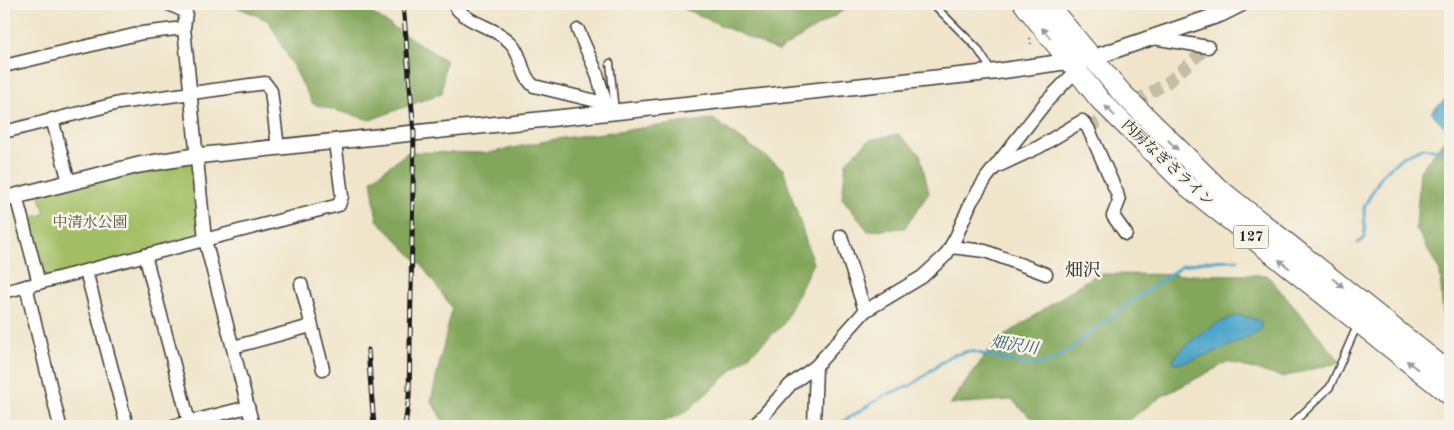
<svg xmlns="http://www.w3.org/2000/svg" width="1454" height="430" viewBox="0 0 1454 430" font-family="'Old Standard TT','Noto Serif JP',serif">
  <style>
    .green { fill: #a3bf65; stroke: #606e40 }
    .forest { fill: #82a65a; stroke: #4f613b }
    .water { fill: #4ea6cb; stroke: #356174 }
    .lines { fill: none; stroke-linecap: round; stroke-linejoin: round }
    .stream { stroke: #4ea6cb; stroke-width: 3 }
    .minor-tunnel { stroke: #c6bda7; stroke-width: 12; stroke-dasharray: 12 6; stroke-linecap: butt }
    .service-casing { stroke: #3c3a36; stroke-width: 9 }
    .minor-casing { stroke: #3c3a36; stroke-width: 15 }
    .tertiary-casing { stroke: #3c3a36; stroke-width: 18 }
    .trunk-casing { stroke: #3c3a36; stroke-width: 22 }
    .path { stroke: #3c3a36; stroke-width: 2; stroke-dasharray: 1 4; stroke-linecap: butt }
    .service { stroke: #fff; stroke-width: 6 }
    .minor { stroke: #fff; stroke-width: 12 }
    .tertiary { stroke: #fff; stroke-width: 15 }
    .trunk { stroke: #fff; stroke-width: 20 }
    .rail-casing { stroke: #1c1c1c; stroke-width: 5 }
    .rail { stroke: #f7f3e8; stroke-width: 3; stroke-dasharray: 9; stroke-linecap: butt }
    .oneway { fill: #999 }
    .labels { text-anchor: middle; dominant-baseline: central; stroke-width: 5; stroke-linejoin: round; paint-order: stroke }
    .shield { fill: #f7f3e8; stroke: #5e5c59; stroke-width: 1 }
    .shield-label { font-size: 14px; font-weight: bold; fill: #1c1c1c }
    .street-label { font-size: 15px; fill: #1c1c1c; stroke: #f7f3e8 }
    .park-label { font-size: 15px; fill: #4b5536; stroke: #f7f3e8 }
    .water-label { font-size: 16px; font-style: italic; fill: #325a6b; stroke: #f7f3e8 }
    .quarter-label { font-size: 18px; fill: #1c1c1c; stroke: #f7f3e8 }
  </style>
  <rect width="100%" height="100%" fill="#f7f3e8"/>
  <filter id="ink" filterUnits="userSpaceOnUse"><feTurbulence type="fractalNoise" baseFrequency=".02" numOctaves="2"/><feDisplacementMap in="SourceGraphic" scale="10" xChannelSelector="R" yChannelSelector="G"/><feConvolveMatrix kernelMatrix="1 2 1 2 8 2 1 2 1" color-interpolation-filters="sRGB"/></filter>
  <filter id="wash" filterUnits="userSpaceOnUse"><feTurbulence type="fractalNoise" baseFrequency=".0096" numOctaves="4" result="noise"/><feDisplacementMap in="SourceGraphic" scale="20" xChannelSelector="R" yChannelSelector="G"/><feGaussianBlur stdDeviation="1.12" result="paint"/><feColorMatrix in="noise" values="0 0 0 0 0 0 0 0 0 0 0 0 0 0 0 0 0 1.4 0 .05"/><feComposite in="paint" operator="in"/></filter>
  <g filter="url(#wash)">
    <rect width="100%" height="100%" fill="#f0e5ca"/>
    <polygon class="green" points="195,156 205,240 39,283 23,220 45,214 38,190"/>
    <g class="forest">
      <polygon points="230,4 366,4 373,14 445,60 442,93 370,120 313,104 269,21"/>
      <polygon points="674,4 854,4 778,51"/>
      <polygon points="713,119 783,169 813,263 783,325 686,412 654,426 446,426 431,401 452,308 422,266 377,220 371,180 408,152 489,153 555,139"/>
      <polygon points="898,134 920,154 929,193 905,228 868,231 842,198 846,162 869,140"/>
      <polygon points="1450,137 1450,325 1443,316 1440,272 1416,228 1420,171 1444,140"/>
      <polygon points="1096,274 1267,275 1341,362 1282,377 1228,362 1161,397 1120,426 1036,426 1032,419 1012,400 950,404 994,343"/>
    </g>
    <g class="water">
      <polygon points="1450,95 1450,132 1449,132 1431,112"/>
      <path d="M1240,315L1261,321V329C1252,338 1186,365 1175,363L1173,360C1190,338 1214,322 1240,315Z"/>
    </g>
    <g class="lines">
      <g class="stream">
        <polyline points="1358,243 1365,237 1364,207 1382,175 1402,157 1422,148 1450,151"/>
        <polyline points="836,426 885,395 912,385 950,356 970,351 1023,364 1042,364 1057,359 1117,312 1182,266 1206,261 1238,260"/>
      </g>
    </g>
  </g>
  <g filter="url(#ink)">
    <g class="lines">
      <polyline class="minor-tunnel" points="1088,128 1167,83 1208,47"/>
      <g class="service-casing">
        <g id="service">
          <polyline points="933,4 977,48 992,71"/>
          <polyline points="610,63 615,111"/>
          <polyline points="1290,426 1330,387 1357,326"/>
        </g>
      </g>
      <g class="minor-casing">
        <g id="minor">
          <polyline points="169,4 186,12 184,28 205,240 253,426"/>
          <path d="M453,4C468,25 494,26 510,42C523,54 520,75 534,86L596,101L599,103L604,113"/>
          <polyline points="578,30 596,71 608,110"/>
          <polyline points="1153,38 1208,47"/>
          <polyline points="4,66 142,33 184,28"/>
          <polyline points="52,119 69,182"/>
          <polyline points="4,132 119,103 265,83 271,91 278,148"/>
          <polyline points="996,167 1039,147 1082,121 1088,128 1117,193 1119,201 1113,216 1126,234"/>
          <polyline points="16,196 39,283"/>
          <polyline points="841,236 865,311"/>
          <polyline points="951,247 985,251 1046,274"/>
          <polyline points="145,255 189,422"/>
          <polyline points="86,271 127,426"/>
          <polyline points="301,284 323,369"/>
          <polyline points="26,286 60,426"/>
          <polyline points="4,292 339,205 342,196 335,142"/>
          <polyline points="233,347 311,326"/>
          <polyline points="173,426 248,407"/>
          <polyline points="754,426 790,385 816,366 865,311 922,277 946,255 956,237 971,202 987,177 1046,102 1077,70"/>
          <polyline points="814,426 816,366"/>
        </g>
      </g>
      <g class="tertiary-casing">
        <polyline id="tertiary" points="4,199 139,165 195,156 993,72 1092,58 1221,14 1241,4"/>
      </g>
      <g class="trunk-casing">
        <g id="trunk">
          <polyline points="1024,4 1100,100 1187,186 1450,395"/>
          <polyline points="1047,4 1121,92 1218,188 1450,373"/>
        </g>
      </g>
      <polyline class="path" points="1030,38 1031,45"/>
      <use href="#service" class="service"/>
      <use href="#minor" class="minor"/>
      <use href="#tertiary" class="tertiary"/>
      <use href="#trunk" class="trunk"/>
      <g class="rail-casing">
        <g id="rail">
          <polyline points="403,4 414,133 409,397 405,426"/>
          <polyline points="368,350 374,426"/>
        </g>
      </g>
      <use href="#rail" class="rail"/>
    </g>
    <defs><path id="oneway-solid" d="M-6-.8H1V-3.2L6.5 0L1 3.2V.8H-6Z" transform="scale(1.25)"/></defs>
    <g class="oneway">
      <use href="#oneway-solid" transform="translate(1046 33) rotate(-129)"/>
      <use href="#oneway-solid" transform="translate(1110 111) rotate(-134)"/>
      <use href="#oneway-solid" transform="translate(1173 145) rotate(44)"/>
      <use href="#oneway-solid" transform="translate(1284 264) rotate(-142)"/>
      <use href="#oneway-solid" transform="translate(1338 283) rotate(39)"/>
      <use href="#oneway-solid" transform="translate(1412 365) rotate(-142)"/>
    </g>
  </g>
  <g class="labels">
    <rect class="shield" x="1233.5" y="225.5" width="35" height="23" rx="4"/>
    <g class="shield-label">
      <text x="1251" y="237">127</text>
    </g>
    <g class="street-label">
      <text transform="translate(1167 164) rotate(43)">内房なぎさライン</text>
    </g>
    <g class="park-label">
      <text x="90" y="223">中清水公園</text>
    </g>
    <g class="water-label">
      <text transform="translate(1014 346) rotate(9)">畑沢川</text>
    </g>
    <g class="quarter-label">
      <text x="1083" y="271">畑沢</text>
    </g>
  </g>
  <rect width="1454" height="430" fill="none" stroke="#f7f3e8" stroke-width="20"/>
</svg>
